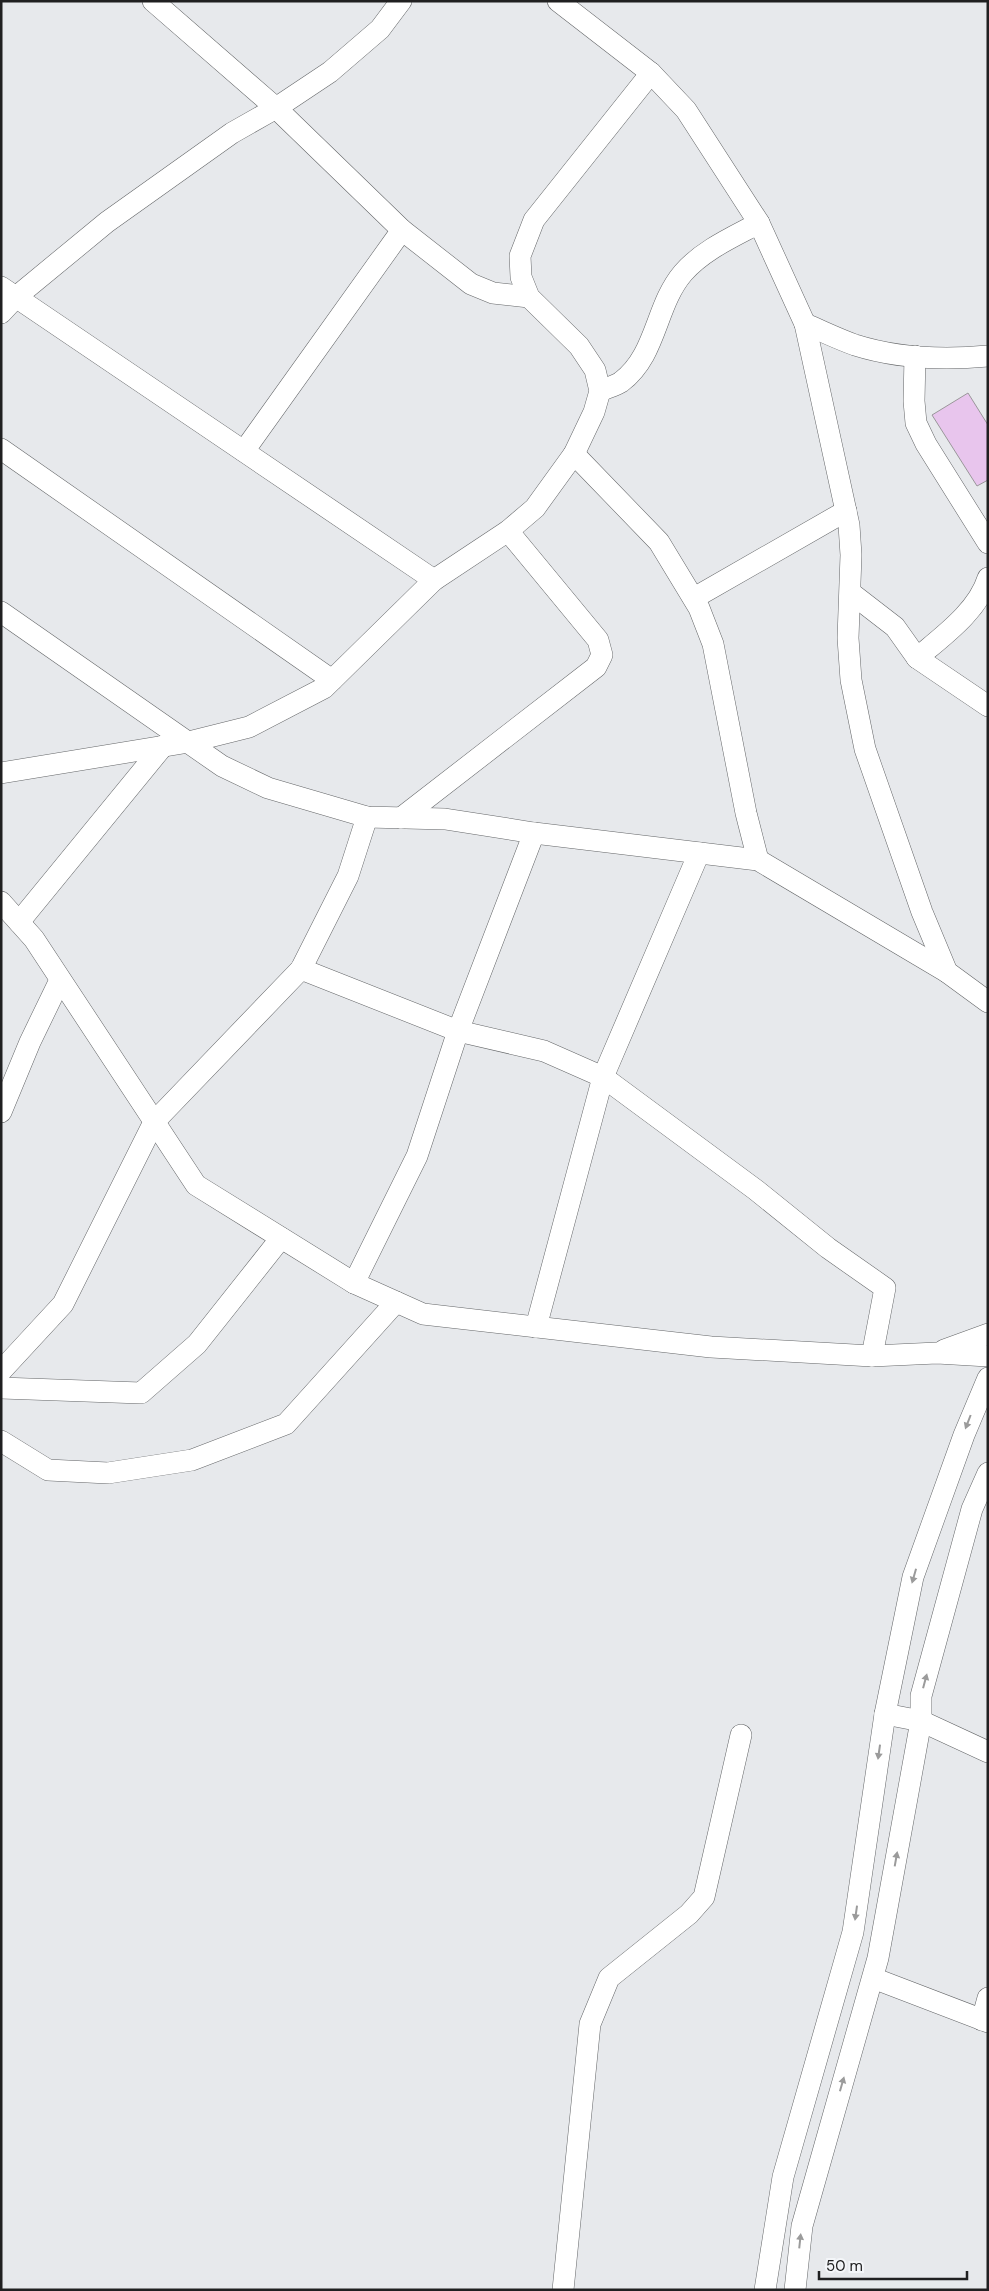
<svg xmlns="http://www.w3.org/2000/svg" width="989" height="2291" viewBox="0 0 989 2291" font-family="'DM Sans',sans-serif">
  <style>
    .building { fill: #e8c5ed; stroke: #9a979a }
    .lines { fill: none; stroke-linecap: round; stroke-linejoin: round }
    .minor-casing { stroke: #646668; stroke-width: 22 }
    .minor { stroke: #fff; stroke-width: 21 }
    .oneway { fill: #9b9b9b }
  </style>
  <rect width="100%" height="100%" fill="#e7e9ec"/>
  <polygon class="building" points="968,393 988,425 988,480 977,486 932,415"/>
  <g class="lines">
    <g class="minor-casing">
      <g id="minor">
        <polyline points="153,1 276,108 402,230 471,284 493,293 529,297"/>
        <polyline points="558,1 651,73 686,110 759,223 805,324 849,525 851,555 848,638 851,680 865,749 922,912 947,972 988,1002"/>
        <polyline points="1,287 434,580"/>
        <polyline points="1,313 16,297 107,222 232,133 276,108 330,72 380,29 401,1"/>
        <path d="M805,324C822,331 838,339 855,345C896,358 945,360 988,356"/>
        <polyline points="915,356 914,401 916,423 926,444 988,543"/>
        <path d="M600,391C606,388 615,386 621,382C657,355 655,306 683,273C703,250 733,237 759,223"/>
        <polyline points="1,449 332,680"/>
        <polyline points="244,451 402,230"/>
        <polyline points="574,454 659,542 699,608 713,644 746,813 758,860"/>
        <polyline points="851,593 895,627 917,658 988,706"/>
        <polyline points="694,598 846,511"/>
        <polyline points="1,612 222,766 268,788 367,817 445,819 534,833 758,860 947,972"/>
        <path d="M917,658C943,636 978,611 988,578"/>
        <polyline points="1,773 189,742 249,727 324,688 434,580 508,531 535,508 574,454 594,412 600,391 595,370 579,346 529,297 521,277 520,256 534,220 651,73"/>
        <polyline points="401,818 596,667 602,655 598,640 508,531"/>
        <polyline points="1,902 34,939 196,1185 354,1283 423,1314 711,1347 872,1356 937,1353 988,1356"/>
        <polyline points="19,922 163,746"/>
        <polyline points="301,969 458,1031 544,1051 603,1077 756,1190 828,1248 885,1288 872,1356"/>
        <polyline points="1,1112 30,1042 60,980"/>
        <polyline points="354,1283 417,1156 458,1031 534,833"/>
        <polyline points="536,1327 603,1077 699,853"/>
        <polyline points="944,1350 988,1334"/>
        <polyline points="1,1371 63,1304 154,1122 301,969 348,876 367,817"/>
        <polyline points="1,1388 141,1393 197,1344 281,1238"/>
        <polyline points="1,1441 48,1470 108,1473 192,1460 286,1424 396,1302"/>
        <polyline points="885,1714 921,1721 988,1752"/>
        <polyline points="873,1978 988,2022"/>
        <polyline points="982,2020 988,1998"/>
        <polyline points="563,2290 590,2024 609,1978 689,1914 704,1897 741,1735"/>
        <polyline points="765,2290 783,2177 853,1932 885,1714 913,1577 964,1435 988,1378"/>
        <polyline points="795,2290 802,2226 878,1958 921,1721 921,1696 972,1509 988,1473"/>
      </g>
    </g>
    <use href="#minor" class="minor"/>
  </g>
  <defs><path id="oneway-solid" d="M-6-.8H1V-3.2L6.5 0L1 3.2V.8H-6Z" transform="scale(1.25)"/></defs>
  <g class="oneway">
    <use href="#oneway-solid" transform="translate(968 1422) rotate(111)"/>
    <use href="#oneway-solid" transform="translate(914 1576) rotate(106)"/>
    <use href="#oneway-solid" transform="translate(925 1681) rotate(-75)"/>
    <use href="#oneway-solid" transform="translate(879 1752) rotate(98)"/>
    <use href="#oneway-solid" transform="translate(896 1859) rotate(-80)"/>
    <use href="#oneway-solid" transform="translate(856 1913) rotate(98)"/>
    <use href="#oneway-solid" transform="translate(842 2084) rotate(-74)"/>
    <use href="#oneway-solid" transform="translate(800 2241) rotate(-84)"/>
  </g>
  <rect width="989" height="2291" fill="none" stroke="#202021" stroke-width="5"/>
  <path d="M819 2271v8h148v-8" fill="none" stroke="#202021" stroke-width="2.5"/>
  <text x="826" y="2271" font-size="15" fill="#202021" stroke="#f4f6f9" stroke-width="4" paint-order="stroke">50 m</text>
</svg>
